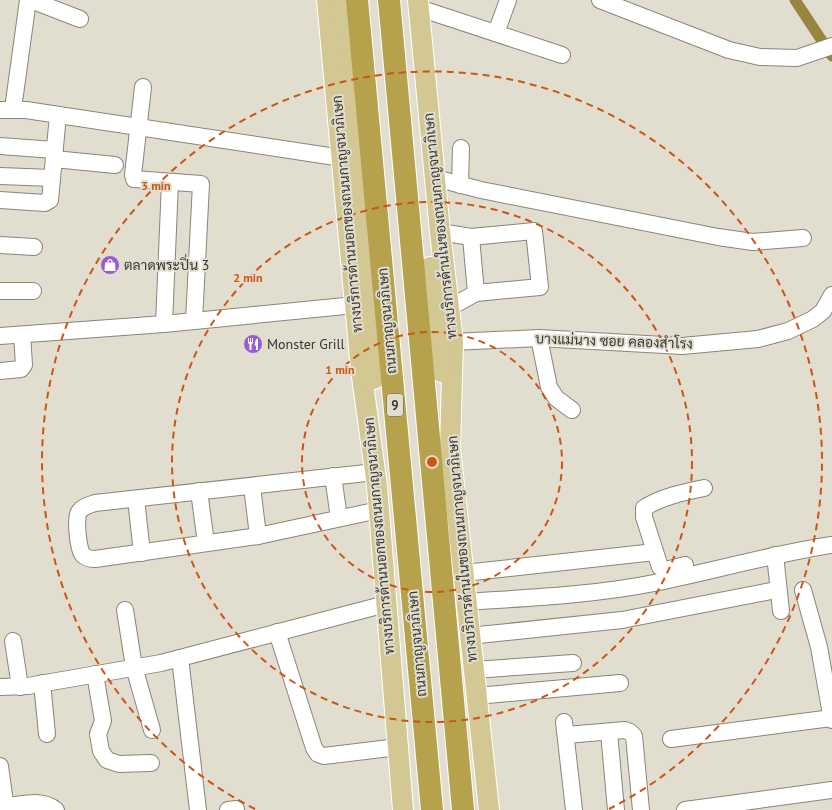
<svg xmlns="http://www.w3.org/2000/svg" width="832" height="810" viewBox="0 0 832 810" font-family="'PT Sans',Sarabun,sans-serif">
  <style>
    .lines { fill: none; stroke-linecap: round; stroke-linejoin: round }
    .canal { stroke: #988640; stroke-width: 11 }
    .minor-casing { stroke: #898577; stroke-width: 18 }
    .major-casing { stroke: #fff; stroke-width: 22 }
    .highway-casing { stroke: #fff; stroke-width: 24 }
    .minor { stroke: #fff; stroke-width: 16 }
    .major { stroke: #d3c794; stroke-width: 20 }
    .highway { stroke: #b6a14c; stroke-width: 22 }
    .ring { fill: none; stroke: #cd5411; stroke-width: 2; stroke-dasharray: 7 5 }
    .labels { text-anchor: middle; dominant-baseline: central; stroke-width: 4; stroke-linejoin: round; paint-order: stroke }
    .shield { fill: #e2decf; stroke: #6a6860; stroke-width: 1 }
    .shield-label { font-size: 13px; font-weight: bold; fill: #373630 }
    .street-label { font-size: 14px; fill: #373630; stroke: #e2decf }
    .poi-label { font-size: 14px; fill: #373630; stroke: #e2decf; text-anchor: start }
    .centre { fill: #cd5411; stroke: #e2decf; stroke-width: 2 }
    .ring-label { font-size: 12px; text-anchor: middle; font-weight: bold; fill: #cd5411; stroke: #e2decf; stroke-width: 4; stroke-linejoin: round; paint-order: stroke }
  </style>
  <rect width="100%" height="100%" fill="#e2decf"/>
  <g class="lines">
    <polyline class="canal" points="795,0 832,56"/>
    <g class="minor-casing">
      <g id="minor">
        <polyline points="31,0 80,19"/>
        <polyline points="600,0 729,50 760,57 797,58 832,46"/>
        <polyline points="419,8 562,55"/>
        <polyline points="496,33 508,0"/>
        <polyline points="143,87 133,175 134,179 201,184 194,321"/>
        <polyline points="13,109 28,0"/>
        <polyline points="0,110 26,110 342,158"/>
        <polyline points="0,146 54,150"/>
        <polyline points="54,159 115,165"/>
        <polyline points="0,176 52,178"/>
        <polyline points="435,178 481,190 718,237 753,242 803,238"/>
        <polyline points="460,185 461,148"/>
        <polyline points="0,200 45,203 50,200 58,115"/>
        <polyline points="440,232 471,237 534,231 540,287 476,293 449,308"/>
        <polyline points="471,237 476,293"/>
        <polyline points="0,245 34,247"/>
        <polyline points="0,291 33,291"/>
        <polyline points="164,324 170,182"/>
        <polyline points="0,336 164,324 355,305"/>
        <polyline points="539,338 549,387 556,398 572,410"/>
        <polyline points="453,342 539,338 682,346 758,339 788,331 813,319 823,311 832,295"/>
        <polyline points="0,371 21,369 24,365 22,335"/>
        <path d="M375,472L95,503C89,505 82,507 79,512C75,518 78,550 83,555C86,558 91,559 95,559L258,536L379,510"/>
        <polyline points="333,476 339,518"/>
        <polyline points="252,486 258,536"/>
        <polyline points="199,491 206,543"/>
        <polyline points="136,499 142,553"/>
        <polyline points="775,555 781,611"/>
        <path d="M685,565L666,570L660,567L644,517V508C661,497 684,492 704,488"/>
        <polyline points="464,573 655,552"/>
        <polyline points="803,590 819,647 832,720"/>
        <path d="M466,602C526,598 595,595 654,583C713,571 772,554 832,545"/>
        <polyline points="125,610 134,667 152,730"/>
        <polyline points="277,632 314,748 318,754 324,756 398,747"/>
        <polyline points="469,636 622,620 771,591"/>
        <polyline points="13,641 20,687"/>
        <polyline points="180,658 198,810"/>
        <polyline points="473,670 573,663"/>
        <polyline points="95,674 103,721 98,734 101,751 107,760 119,764 151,763"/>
        <polyline points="42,683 47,734"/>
        <polyline points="0,687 28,686 161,663 386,604"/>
        <polyline points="476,696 620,683"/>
        <polyline points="564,722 574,810"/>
        <polyline points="609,732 616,810"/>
        <polyline points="566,735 625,730 630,732 634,736 641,810"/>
        <polyline points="671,739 832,718"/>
        <polyline points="0,766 6,810"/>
        <path d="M6,806C22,805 42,798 56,810"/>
        <polyline points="228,810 236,809"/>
        <polyline points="685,810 832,790"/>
      </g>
    </g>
    <g class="major-casing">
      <g id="major">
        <polyline points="327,0 361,369 377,486 403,810"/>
        <polyline points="343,0 374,349 374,379"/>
        <polyline points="418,0 440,232 453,342 450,448 489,810"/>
        <polyline points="430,267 441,372"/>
      </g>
    </g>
    <g class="highway-casing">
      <g id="highway">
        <polyline points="357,0 432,810"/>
        <polyline points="389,0 463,810"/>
      </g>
    </g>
    <use href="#minor" class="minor"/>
    <use href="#major" class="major"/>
    <use href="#highway" class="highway"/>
  </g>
  <g class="ring">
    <circle cx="432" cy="462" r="130"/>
    <circle cx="432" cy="462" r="260"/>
    <path d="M255 809A390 390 0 1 1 609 809"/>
  </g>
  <defs>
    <g id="shop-disc" transform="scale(1)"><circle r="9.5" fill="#995bd2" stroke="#e2decf"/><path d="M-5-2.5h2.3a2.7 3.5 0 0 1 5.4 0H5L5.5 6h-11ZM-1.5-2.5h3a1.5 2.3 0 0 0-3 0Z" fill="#fff"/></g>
    <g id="restaurant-disc" transform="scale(1)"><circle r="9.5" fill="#995bd2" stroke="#e2decf"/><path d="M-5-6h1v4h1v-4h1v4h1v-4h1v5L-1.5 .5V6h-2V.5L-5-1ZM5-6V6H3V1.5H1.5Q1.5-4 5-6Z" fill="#fff"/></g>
  </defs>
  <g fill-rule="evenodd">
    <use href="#shop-disc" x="110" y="265"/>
    <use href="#restaurant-disc" x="253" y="344"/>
  </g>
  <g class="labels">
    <rect class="shield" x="387" y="394" width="16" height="22" rx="3"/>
    <g class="shield-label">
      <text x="395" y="405">9</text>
    </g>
    <g class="street-label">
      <text transform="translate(347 214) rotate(-95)">ทางบริการด้านนอกของถนนกาญจนาภิเษก</text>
      <text transform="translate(440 226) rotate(-96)">ทางบริการด้านในของถนนกาญจนาภิเษก</text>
      <text transform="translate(387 321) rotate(-95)">ถนนกาญจนาภิเษก</text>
      <text transform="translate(614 341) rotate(2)">บางแม่นาง ซอย คลองสำโรง</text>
      <text transform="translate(379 536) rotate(-95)">ทางบริการด้านนอกของถนนกาญจนาภิเษก</text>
      <text transform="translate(462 549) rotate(-95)">ทางบริการด้านในของถนนกาญจนาภิเษก</text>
      <text transform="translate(417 644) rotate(-95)">ถนนกาญจนาภิเษก</text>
    </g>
    <g class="poi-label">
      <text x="124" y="265">ตลาดพระปิ่น 3</text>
      <text x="267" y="344">Monster Grill</text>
    </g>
  </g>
  <circle cx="432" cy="462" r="6" class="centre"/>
  <g class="ring-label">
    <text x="156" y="190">3 min</text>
    <text x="248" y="282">2 min</text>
    <text x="340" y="374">1 min</text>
  </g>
</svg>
